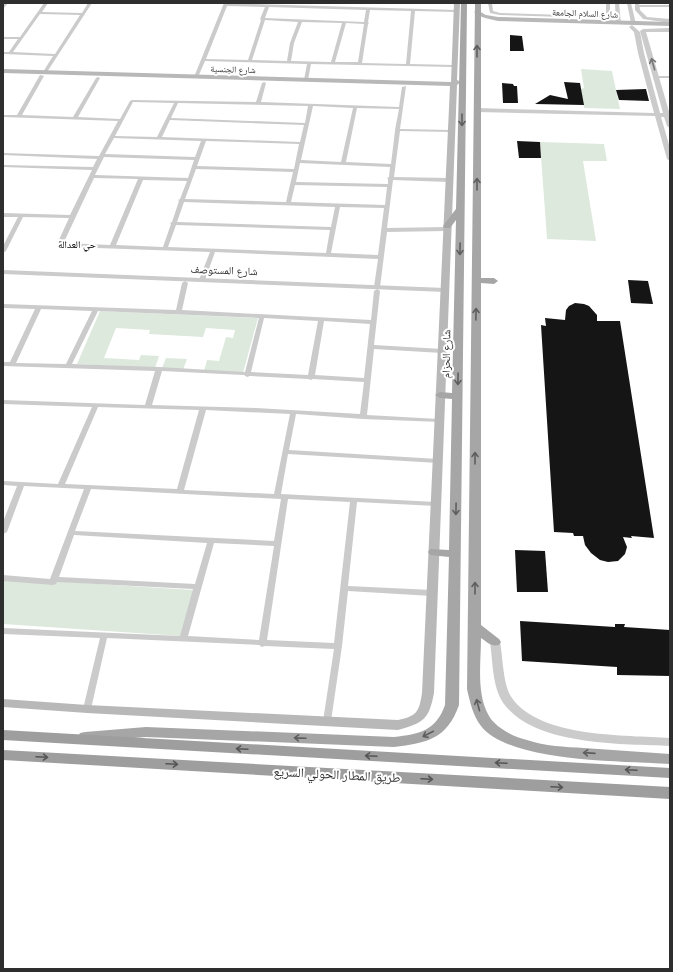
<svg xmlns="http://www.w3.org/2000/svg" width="673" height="972" viewBox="0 0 673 972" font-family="Montserrat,'Noto Naskh Arabic',sans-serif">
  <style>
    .green { fill: #dde9dd }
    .building { fill: #151515 }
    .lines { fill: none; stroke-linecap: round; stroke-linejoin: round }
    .minor { fill: #cbcbcb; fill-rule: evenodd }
    .tertiary { fill: #cbcbcb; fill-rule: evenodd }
    .secondary { fill: #b8b8b8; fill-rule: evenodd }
    .primary { fill: #a6a6a6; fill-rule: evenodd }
    .trunk { fill: #9e9e9e; fill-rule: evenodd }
    .oneway { stroke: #5e5e5e }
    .oneway2 { stroke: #757575 }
    .oneway3 { stroke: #555 }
    .labels { text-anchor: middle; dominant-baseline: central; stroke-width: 4; stroke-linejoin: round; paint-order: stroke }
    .far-street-label { font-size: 9px; fill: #2e2e2e; stroke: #fff }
    .far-neighbourhood-label { font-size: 10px; fill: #000; stroke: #fff }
    .street-label { font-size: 11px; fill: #2e2e2e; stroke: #fff }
    .near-street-label { font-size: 13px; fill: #2e2e2e; stroke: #fff }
  </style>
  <rect width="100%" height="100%" fill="#fff"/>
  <g class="green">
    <polygon points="581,69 612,71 620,109 584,108 581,89 584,88"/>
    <polygon points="540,142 604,144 607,161 583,161 596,241 547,239"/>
    <polygon points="100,311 258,318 243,373 204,371 207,360 219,361 226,337 233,338 235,330 206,328 203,337 149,334 150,330 116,328 104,358 139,360 141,355 159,356 155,368 77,364"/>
    <polygon points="166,358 187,359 183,370 162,368"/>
    <polygon points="3,578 193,590 181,636 3,624"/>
  </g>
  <g class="building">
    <polygon points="510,35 522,36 524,51 510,51"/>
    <polygon points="564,82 580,83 584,105 535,104 550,95 568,99"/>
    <polygon points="502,83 513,84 514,86 517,86 518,103 503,103"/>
    <polygon points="646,89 649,101 619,100 616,90"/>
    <polygon points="517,141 540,142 541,158 519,158"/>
    <polygon points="628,280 648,281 653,304 631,303"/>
    <polygon points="575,303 584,304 589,306 597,315 597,321 620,321 654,538 631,536 632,538 623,537 627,547 625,554 618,561 608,562 600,560 591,553 585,545 583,536 574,536 573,533 554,532 541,325 546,326 545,318 565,320 566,310 569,306"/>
    <polygon points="515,550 545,551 548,592 517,592"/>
    <polygon points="520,621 615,627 615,624 625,624 624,627 670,630 670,676 617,675 617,667 522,661"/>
  </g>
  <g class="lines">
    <g class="minor">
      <polygon points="4,3 8,3 3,9"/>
      <path d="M44,3H48L42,12L82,13L88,3H92L47,72L45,73L43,72L53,56L3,54V52H9L18,39H3V37H20ZM40,14L80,15L55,54L13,52Z"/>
      <path d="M224,3L457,10L458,11L456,12L415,11L410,64L454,65L456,66L454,67L311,64L308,80L306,81L304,80L307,64L205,61L198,77L194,78V77ZM227,6L265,7L260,19L261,20L248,60L206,59ZM269,7L366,10L364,22L265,18ZM370,10L411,11L406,64L362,63L368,24L369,23L368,22ZM265,20L298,22L290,43L287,61L252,60ZM302,22L342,23L331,62L291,61L294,43ZM346,23L364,24L358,62H335Z"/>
      <polygon points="488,3 492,3 493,11 500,13 597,16 603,15 606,13 606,3 610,3 610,13 605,17 597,18 500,15 490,13"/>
      <polygon points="637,5 670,5 670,7 636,7 635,6"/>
      <path d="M40,75L44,76L22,115L73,117L96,78L98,77L100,78L78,117L120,119L130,101L132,100L256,102L262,83L264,82L266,83L261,102L399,107L402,87L406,86L400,129L451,130L453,131L451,132L400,131L394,177L449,178L452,180L449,182L393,180L387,228L447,227L450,229L447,231L387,232L380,287L377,289L374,287L378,259L215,252L205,280L202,282L199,280L210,252L69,247L61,245L58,242L69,218L23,217L6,251L3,253V246L18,217H3V213L70,215L92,170L3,167V165L93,167L97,159L3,155V153L99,156L118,121L3,117V115H17ZM133,102L174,103L157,137L115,136ZM178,103L308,106L305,123L171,118ZM313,106L353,108L341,162L301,160ZM357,108L399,109L395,130V131L391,164L346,162ZM170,120L304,125L300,142L162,137ZM114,138L201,141L195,157L105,154ZM206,141L299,144L294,169L197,166ZM104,157L194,160L188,178L95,175ZM300,163L390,167L389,177L387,178L388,179V184L296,182ZM196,169L293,172L286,202L185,199ZM94,178L138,179L110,245L65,243L64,242ZM143,180L187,181L180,199L178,200L179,201L172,222L170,223L171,224L163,247L116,245ZM295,185L387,187L385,205L291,202ZM184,202L335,207L331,227L177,222ZM340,207L384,208L378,255L331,253ZM176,225L330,230L326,253L168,247Z"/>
      <rect x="654" y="76" width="16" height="2"/>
      <path d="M185,281L188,283L182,310L371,320L374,291L377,289L379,290L380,291L374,345L442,349L445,351L442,353L374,349L367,415L439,419L441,420L442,421L441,422L363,419L296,414L289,450L438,459L441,461L438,463L288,454L281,494L436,502L440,504L436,506L357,502L348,586L432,590L435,591L436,593L435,595L432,596L348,591L342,646L331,721L330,723L327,724L324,723L323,721L334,649L265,646L262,647L259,645L107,638L91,709L90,711L87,712L84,711L83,709L100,638L3,634V628L180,636L193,589L57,582L56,584L53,585L3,581V575L50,579L84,489L24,486L7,532L3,534V522L17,486L3,485V481L58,484L92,407L3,404V400L145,405L155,371L3,366V362H10L35,309L3,308V304L176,310L182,283ZM41,309L92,311L66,364L16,363ZM98,311L259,318L245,372L159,367L72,364ZM264,318L318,321L308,375L251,372ZM324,321L370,324L364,378L315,375ZM162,371L244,375L247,377L250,376L308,379L311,380L313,379L364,382L360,414L256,408L152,405ZM98,407L199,410L177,489L65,484ZM206,410L290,414L274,494L184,490ZM91,489L281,499L274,541L75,531ZM288,499L350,502L334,643L267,640ZM74,535L207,543L195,584L59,577ZM214,543L274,546L259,640L188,636Z"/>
    </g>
    <g class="tertiary">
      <polygon points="615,3 619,3 621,24 616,23"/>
      <polygon points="627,3 631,3 636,24 631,23"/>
      <polygon points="635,3 639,3 640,10 647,17 670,19 670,23 643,19 635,10"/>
      <polygon points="632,25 640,32 644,53 660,113 663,113 640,31 643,29 670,28 670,32 646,32 670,115 670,128 667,126 664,117 661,117 670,148 670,161 667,159 655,116 477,112 474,110 477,108 654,113 638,53 634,32 629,27"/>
      <polygon points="3,270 445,288 449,290 445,292 3,274"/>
      <path d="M495,638L499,639L500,642C503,658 503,686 512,698C540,738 626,735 670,738V746C623,744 535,746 504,704C492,687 493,662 490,642L491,639Z"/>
    </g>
    <g class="secondary">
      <path d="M454,3H460L457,80L461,82L457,85L434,693C429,720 423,723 398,730L87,713L3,707V699L87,705L398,720C417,716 419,712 422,693L450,86L3,73V69L451,82Z"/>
      <path d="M477,10L486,15L498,17L670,22V26L498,21C489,19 481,18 474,12Z"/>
    </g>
    <g class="primary">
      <path d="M461,3H467L459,705C447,739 427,743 394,747L146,737L85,742L80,741L78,737L80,733L85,732L146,727L394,737C419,734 436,731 445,705L449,557L430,555L428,552L430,549L449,550L452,399L440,398L435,395L440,392L452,393L456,220L450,228H444L443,226L456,209Z"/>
      <path d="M475,3H481V278H494L498,281L494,284L481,283V625L499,639L501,642L499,645C491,647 487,642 481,638C481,662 476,694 489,716C496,728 514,737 527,740C545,746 565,747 584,748C613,750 641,752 670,754V764C624,761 510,763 481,726C473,716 470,702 467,689Z"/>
    </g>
    <g class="trunk">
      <polygon points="3,730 670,768 670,778 3,740"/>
      <polygon points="3,750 670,787 670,799 3,760"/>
    </g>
  </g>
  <defs><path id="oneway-shaft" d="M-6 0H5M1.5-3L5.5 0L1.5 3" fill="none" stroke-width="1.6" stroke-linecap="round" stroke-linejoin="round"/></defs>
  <g class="oneway">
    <use href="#oneway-shaft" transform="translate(477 51) rotate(-90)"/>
    <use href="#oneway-shaft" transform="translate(462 120) rotate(90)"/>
    <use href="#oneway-shaft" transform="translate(477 184) rotate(-90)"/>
    <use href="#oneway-shaft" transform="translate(460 249) rotate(91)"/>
    <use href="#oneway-shaft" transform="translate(476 314) rotate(-89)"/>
    <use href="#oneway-shaft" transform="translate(458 379) rotate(91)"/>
    <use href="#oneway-shaft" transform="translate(475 458) rotate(-90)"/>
    <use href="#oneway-shaft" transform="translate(456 509) rotate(91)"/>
    <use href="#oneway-shaft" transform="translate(475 588) rotate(-90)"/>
    <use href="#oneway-shaft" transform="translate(478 705) rotate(-105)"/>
    <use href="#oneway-shaft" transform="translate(428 734) rotate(153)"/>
    <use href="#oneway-shaft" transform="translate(300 738) rotate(-178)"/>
    <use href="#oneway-shaft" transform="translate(589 753) rotate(-176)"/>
  </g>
  <use class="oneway2" href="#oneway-shaft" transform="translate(653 64) rotate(-106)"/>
  <g class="oneway3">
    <use href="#oneway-shaft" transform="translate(242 749) rotate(-177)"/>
    <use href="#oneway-shaft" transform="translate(371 756) rotate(-177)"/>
    <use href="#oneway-shaft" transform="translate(42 757) rotate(3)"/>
    <use href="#oneway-shaft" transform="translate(501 763) rotate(-177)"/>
    <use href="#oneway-shaft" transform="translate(172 764) rotate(3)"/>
    <use href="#oneway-shaft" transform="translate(631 770) rotate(-177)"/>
    <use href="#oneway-shaft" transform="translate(427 779) rotate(3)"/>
    <use href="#oneway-shaft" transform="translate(557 787) rotate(3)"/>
  </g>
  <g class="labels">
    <g class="far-street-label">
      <text transform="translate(585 13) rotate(2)">شارع السلام الجامعة</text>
      <text transform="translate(233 69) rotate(2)">شارع الجنسية</text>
    </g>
    <g class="far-neighbourhood-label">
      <text x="77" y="244">حي العدالة</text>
    </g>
    <g class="street-label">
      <text transform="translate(224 270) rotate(2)">شارع المستوصف</text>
      <text transform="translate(446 354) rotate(-89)">شارع الحزام</text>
    </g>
    <g class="near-street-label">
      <text transform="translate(337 774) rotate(3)">طريق المطار الحولي السريع</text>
    </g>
  </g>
  <rect width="673" height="972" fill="none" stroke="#2e2e2e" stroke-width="8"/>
</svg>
